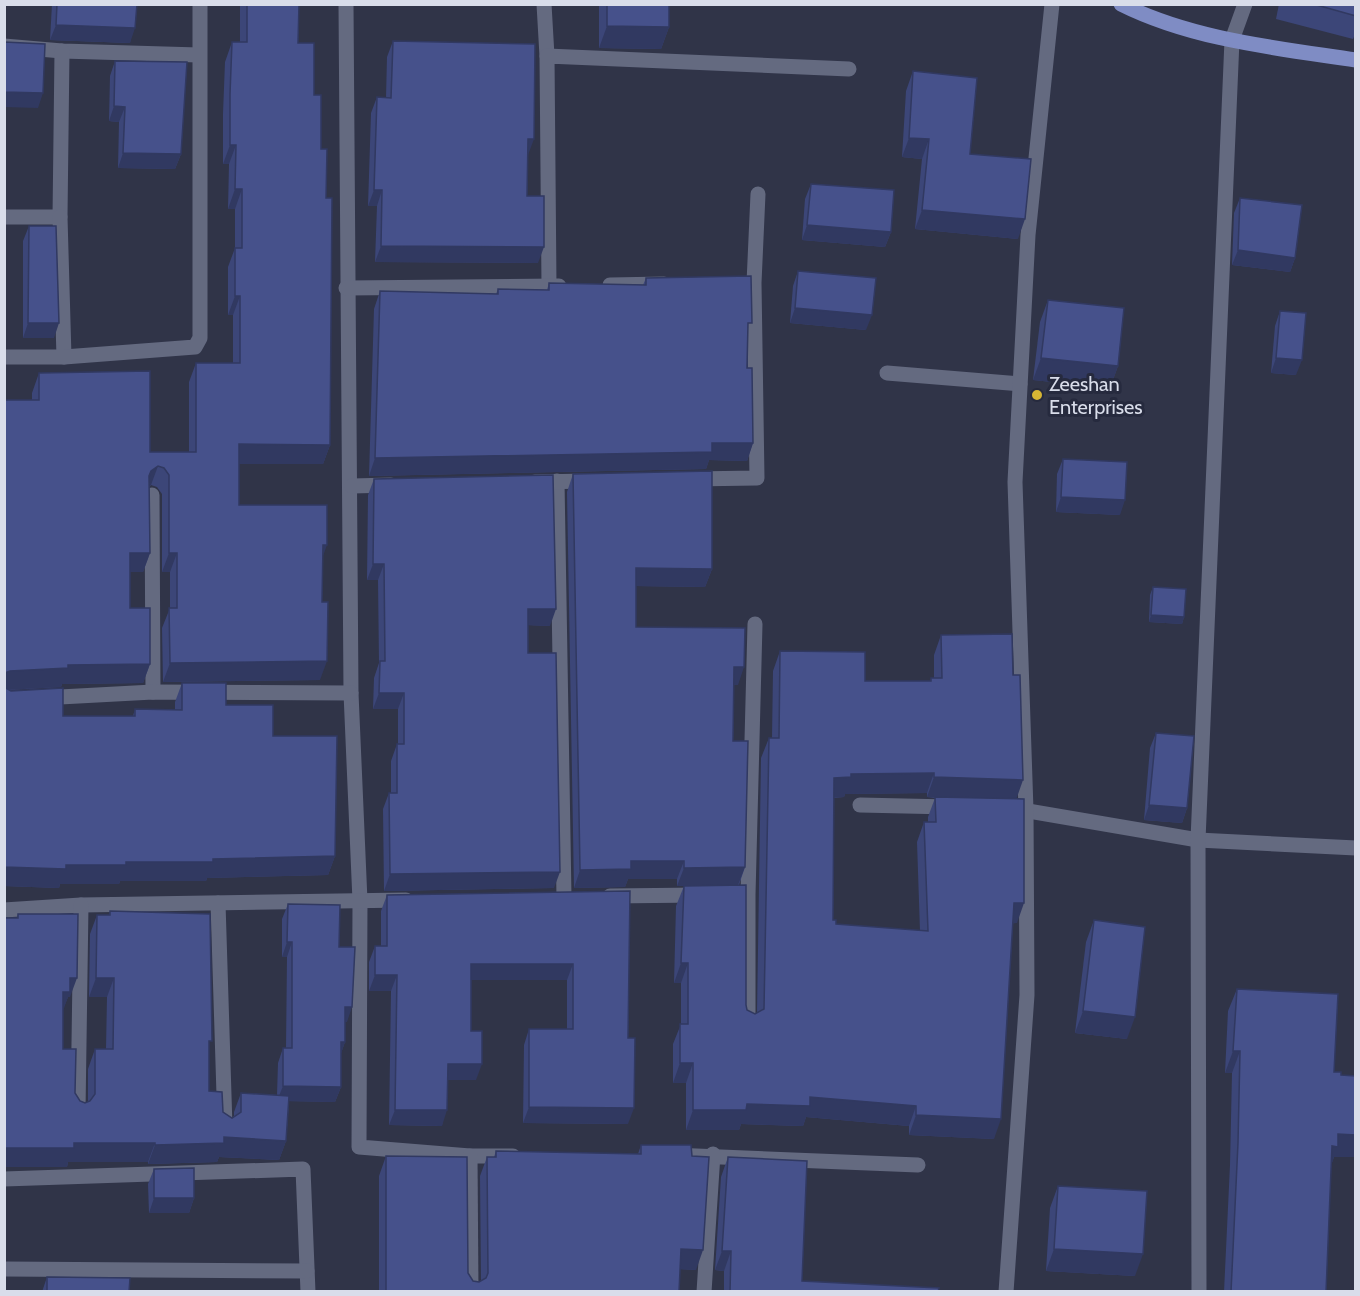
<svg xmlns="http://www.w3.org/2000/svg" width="1360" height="1296" viewBox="0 0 1360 1296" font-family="Cabin,sans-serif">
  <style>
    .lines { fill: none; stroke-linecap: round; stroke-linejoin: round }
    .minor { stroke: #646a80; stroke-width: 15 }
    .major { stroke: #7f8cc4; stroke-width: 15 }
    .wall { fill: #3c4678; fill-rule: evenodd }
    .shaded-wall { fill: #313961 }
    .building { fill: #46518b; stroke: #313961; stroke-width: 1.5 }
    .poi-dot { fill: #d6b534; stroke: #262a3e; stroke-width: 2 }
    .labels { text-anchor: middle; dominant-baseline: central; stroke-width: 6; stroke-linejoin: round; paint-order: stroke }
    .poi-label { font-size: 20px; fill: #d9ddea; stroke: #262a3e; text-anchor: start }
  </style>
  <rect width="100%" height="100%" fill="#303448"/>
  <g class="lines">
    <g class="minor">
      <polyline points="346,4 351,693 360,901 359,1147 470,1156 513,1156"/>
      <polyline points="544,4 547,56"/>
      <polyline points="4,46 62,51 199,55"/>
      <polyline points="4,217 60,217 62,51"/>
      <polyline points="60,217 64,357"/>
      <polyline points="610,285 664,284"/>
      <polyline points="549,286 547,56 849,69"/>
      <polyline points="346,288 559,286"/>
      <polyline points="4,357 64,357 195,347 200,338 200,4"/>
      <polyline points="887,373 1020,384"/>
      <polyline points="691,479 757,478 754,283 758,194"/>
      <polyline points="557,481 564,897"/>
      <polyline points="535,482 589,481"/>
      <polyline points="352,486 391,485"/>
      <polyline points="152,495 153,692"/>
      <polyline points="4,700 153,692 351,693"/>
      <polyline points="860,805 950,807"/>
      <polyline points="1016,809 1198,840 1356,848"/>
      <polyline points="610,896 700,895"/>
      <polyline points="218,903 225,1127"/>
      <polyline points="4,910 81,905 406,900"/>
      <polyline points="748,1025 748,895 755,624"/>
      <polyline points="78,1112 81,905"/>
      <polyline points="672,1155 918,1165"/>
      <polyline points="470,1156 471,1292"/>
      <polyline points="4,1179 303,1169 308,1292"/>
      <polyline points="4,1269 307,1271"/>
      <polyline points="704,1292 713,1154"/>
      <polyline points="1006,1292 1027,995 1026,810 1015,482 1028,235 1052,4"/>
      <polyline points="1199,1292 1198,840 1232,40 1245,4"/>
    </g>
    <path class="major" d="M1121,4C1193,40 1277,48 1356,60"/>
  </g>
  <g class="wall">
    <polygon points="52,4 137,4 130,43 50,40"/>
    <polygon points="240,4 299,4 298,43 314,95 321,149 326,198 330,445 323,464 239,464 239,505 323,557 320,680 163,682 162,628 170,608 170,572 162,572 162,494 157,487 151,485 149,487 150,553 143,572 130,572 130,608 150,664 143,683 62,684 61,687 10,690 63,716 133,716 135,709 175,710 175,702 182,683 226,705 273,736 335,856 328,875 207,878 206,881 120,881 119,884 60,884 59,888 4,886 4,400 32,400 32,393 39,373 150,452 189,452 189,382 196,363 233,363 233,315 228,315 228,267 235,248 235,209 228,209 229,164 223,164 223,114 225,62 232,42 240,42"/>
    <polygon points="599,4 669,4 669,27 661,49 599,48"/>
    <polygon points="1279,4 1356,4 1356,32 1353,39 1276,19"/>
    <polygon points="393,41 528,155 527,196 538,263 375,262 377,206 368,206 371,113 377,97 386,98 387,57"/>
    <polygon points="115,61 181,154 175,169 118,168 119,122 109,121 110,76"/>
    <polygon points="913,71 970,154 1018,239 915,229 922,159 902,157 906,91"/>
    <polygon points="811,184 891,232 885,247 802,240 805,199"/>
    <polygon points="1240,198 1295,258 1290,272 1232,265 1234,213"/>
    <polygon points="29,226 54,338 23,338 23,241"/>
    <polygon points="798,271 866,330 790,323 793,286"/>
    <polygon points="646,278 748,333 747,368 753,443 747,461 709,460 706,469 369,476 374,309 380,291 496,294 498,289 547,290 549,283 643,285"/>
    <polygon points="1048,300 1118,366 1110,388 1033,380 1040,322"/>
    <polygon points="1280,311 1296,375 1271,373 1275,326"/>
    <polygon points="1063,459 1120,515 1056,512 1057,474"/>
    <path d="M573,474L712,569L705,587L636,586V627L738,685H734L733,741L745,867L739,885L746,1005L747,1010L755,1014L757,1013L761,758L769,738H772L773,671L780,651L865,681H930L931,678H934V655L941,635L1013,675L1016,799L1017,923H1013L994,1139L909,1135V1126L806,1117L803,1126L741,1124L739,1130H686V1083H673V1044L681,1024V983H674L676,906L684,886H677V879H628L625,887L574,888L567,492ZM927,793V797L935,798L928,817V822H924L917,842L920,931L836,924L833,920L834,798L844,797L845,794Z"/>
    <polygon points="374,479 550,626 528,625 528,653 554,888 384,891 383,809 389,793 391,793 391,761 397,744 398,744 398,709 373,709 374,678 379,663 378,580 367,580 368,495"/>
    <polygon points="1153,587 1184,617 1182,624 1149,622 1150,595"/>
    <polygon points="1156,733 1187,808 1182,823 1144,820 1150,748"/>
    <polygon points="630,891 628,1038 628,1124 523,1123 524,1045 529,1029 567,1029 567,980 493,979 471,980 471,1031 476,1080 448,1080 442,1126 389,1125 391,991 369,991 369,962 375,946 381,946 381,911 387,895"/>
    <polygon points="288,904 339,947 347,1022 345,1022 345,1042 341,1053 341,1087 335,1102 289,1101 286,1141 279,1160 219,1157 217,1162 148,1164 148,1162 68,1162 67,1167 17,918 18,914 70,997 68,997 63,1009 63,1049 75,1093 80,1101 85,1103 88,1102 88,1069 95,1049 106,1049 107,997 89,997 90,934 97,915 109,915 110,911 209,1050 209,1091 223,1112 232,1118 234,1116 234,1112 241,1093 277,1095 278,1063 283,1048 286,1048 287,957 282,957 282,919"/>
    <polygon points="1094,920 1127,1039 1075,1033 1086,942"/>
    <polygon points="1237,989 1334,1072 1341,1075 1356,1076 1356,1157 1334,1157 1331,1165 1326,1292 1224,1292 1230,1165 1232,1073 1225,1073 1228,1011"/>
    <polygon points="641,1145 696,1270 680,1269 679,1292 379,1292 379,1176 386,1156 468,1273 473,1281 479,1282 481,1281 480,1176 487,1157 494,1157 496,1151 638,1154"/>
    <polygon points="728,1157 802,1281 938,1292 724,1292 724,1271 715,1270 721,1177"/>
    <polygon points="154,1169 194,1198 189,1213 149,1213 148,1184"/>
    <polygon points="1058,1186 1135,1276 1046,1271 1050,1208"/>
    <polygon points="47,1277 47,1292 42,1292"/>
  </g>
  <g class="shaded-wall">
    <polygon points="56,25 135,28 130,43 50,40"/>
    <polygon points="607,26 669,27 661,49 599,48"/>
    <polygon points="4,92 43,93 38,108 4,107"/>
    <polygon points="114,106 125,107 119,122 109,121"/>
    <polygon points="909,138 929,139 922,159 902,157"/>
    <polygon points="528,139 534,139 528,155 522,155"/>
    <polygon points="230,145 236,145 229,164 223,164"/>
    <polygon points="123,153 181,154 175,169 118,168"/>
    <polygon points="235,189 242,189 235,209 228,209"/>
    <polygon points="374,190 382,190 377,206 368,206"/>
    <polygon points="922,210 1025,219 1018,239 915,229"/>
    <polygon points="807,225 891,232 885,247 802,240"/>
    <polygon points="381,246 544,247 538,263 375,262"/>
    <polygon points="1238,250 1295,258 1290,272 1232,265"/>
    <polygon points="235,296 240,296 233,315 228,315"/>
    <polygon points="795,308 872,315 866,330 790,323"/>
    <polygon points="28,323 59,323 54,338 23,338"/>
    <polygon points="1041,358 1118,366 1110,388 1033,380"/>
    <polygon points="1276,358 1302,360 1296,375 1271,373"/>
    <polygon points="712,443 753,443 747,461 709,460 706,469 369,476 375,458"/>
    <polygon points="239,444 330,445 323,464 232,464"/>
    <polygon points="158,466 151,485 144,490 151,471"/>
    <polygon points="1061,497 1125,500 1120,515 1056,512"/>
    <polygon points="323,545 327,545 320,564"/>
    <polygon points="130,553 150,553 143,572 123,572"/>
    <polygon points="169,553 177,553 170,572 162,572"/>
    <polygon points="373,564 384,564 378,580 367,580"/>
    <polygon points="636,568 712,569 705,587 630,586"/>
    <polygon points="528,609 556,609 550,626 522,625"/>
    <polygon points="1151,615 1184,617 1182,624 1149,622"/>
    <polygon points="327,661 320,680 163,682 170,663"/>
    <polygon points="150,664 143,683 62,684 61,687 4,690 4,674 5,673 10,671 68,665"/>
    <polygon points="734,667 744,667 738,685 727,685"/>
    <polygon points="379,693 404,693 398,709 373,709"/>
    <polygon points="934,773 927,793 845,794 844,797 827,798 834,778 851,774"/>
    <polygon points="934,777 1023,780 1016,800 927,797"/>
    <polygon points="1149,805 1187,808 1182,823 1144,820"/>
    <polygon points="335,856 328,875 207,878 206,881 120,881 119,884 60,884 59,888 4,886 4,867 213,859"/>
    <polygon points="631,861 684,861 677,879 628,879 625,887 574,888 580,870"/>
    <polygon points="745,867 738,885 677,886 684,868"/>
    <polygon points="560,872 554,888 384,891 390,874"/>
    <polygon points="1014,903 1024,903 1017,923 1007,924"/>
    <polygon points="287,942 292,942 287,957 282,957"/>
    <polygon points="681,963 688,963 681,983 674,983"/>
    <polygon points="471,964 573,964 567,980 465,980"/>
    <polygon points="375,975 397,975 391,991 369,991"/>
    <polygon points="70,978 77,978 70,997 68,997 63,1011 63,992"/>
    <polygon points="96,978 114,978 107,997 89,997"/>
    <polygon points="345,1007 352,1007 347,1022 340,1022"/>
    <polygon points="1083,1011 1135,1017 1127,1039 1075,1033"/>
    <polygon points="341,1042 345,1042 340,1057"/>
    <polygon points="1233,1051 1240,1051 1232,1073 1225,1073"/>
    <polygon points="680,1063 693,1063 686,1083 673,1083"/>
    <polygon points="448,1064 482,1064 476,1080 442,1080"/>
    <polygon points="283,1086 341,1087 335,1102 277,1101"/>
    <polygon points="810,1097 916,1106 909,1126 806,1117 803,1126 741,1124 739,1130 686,1130 693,1110"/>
    <polygon points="529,1107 634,1108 628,1124 523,1123"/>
    <polygon points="395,1110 447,1110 442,1126 389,1125"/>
    <polygon points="916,1115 1001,1119 994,1139 909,1135"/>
    <polygon points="1338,1134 1356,1135 1356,1157 1334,1157 1330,1169 1332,1146"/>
    <polygon points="224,1137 286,1141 279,1160 219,1157 217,1162 148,1164 155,1145"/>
    <polygon points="74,1143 155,1143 148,1162 68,1162 67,1167 4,1167 4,1148"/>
    <polygon points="154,1198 194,1198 189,1213 149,1213"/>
    <polygon points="681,1249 703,1250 696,1270 674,1269"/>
    <polygon points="1054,1249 1143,1254 1135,1276 1046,1271"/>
    <polygon points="722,1251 731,1251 724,1271 715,1270"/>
  </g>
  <g class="building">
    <polygon points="57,4 137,4 135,28 56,25"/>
    <polygon points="247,4 299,4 298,43 314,43 314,95 321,95 321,149 327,149 326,198 332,198 330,445 239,444 239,505 327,505 327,545 323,545 322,602 328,602 327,661 170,663 169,608 177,608 177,553 169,553 169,475 164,468 158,466 151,471 149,476 150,553 130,553 130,608 150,608 150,664 68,665 68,668 10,671 5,673 4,674 4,400 39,400 39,373 150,371 150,452 196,452 196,363 240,363 240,296 235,296 235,248 242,248 242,189 235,189 236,145 230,145 230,94 232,42 247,42"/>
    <polygon points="607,4 669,4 669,27 607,26"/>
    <polygon points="1313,4 1356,4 1356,16"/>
    <polygon points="393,41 535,44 534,139 528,139 527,196 544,196 544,247 381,246 382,190 374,190 377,97 391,98"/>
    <polygon points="4,42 45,44 43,93 4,92"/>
    <polygon points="115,61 187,62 181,154 123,153 125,107 114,106"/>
    <polygon points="913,71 977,78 970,154 1031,159 1025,219 922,210 929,139 909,138"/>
    <polygon points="811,184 894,190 891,232 807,225"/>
    <polygon points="1240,198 1302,205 1295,258 1238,250"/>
    <polygon points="29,226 56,226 59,323 28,323"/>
    <polygon points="798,271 876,278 872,315 795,308"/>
    <polygon points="751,276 752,323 748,323 747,368 752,368 753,443 712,443 712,452 375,458 380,291 498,294 498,289 549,290 549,283 646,285 646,278"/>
    <polygon points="1048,300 1124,308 1118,366 1041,358"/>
    <polygon points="1280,311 1306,313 1302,360 1276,358"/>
    <polygon points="1063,459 1127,462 1125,500 1061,497"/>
    <polygon points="712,471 712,569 636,568 636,627 745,628 744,667 734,667 733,741 748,741 745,867 684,868 684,861 631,861 631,869 580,870 573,474"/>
    <polygon points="553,475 556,609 528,609 528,653 556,653 560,872 390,874 389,793 397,793 397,744 404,744 404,693 379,693 380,661 385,661 384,564 373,564 374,479"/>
    <polygon points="1153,587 1186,589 1184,617 1151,615"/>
    <polygon points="1012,634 1013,675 1020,675 1023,780 934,777 934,773 851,774 851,777 834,778 833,920 836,920 836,924 928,931 924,822 936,822 935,797 1024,799 1024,903 1014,903 1001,1119 916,1115 916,1106 810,1097 810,1106 747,1104 746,1110 693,1110 693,1063 680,1063 680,1024 688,1024 688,963 681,963 684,886 746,885 746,1005 747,1010 755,1014 764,1009 769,738 779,738 780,651 865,652 865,681 931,681 931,678 942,678 941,635"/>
    <polygon points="182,683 226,683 226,705 273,705 273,736 337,736 335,856 213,859 213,862 126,862 126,865 66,865 66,869 4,867 4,687 11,691 63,688 63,716 135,716 135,709 182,710"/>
    <polygon points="1156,733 1194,736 1187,808 1149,805"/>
    <polygon points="630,891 628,1038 635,1038 634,1108 529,1107 529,1029 573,1029 573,964 471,964 471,1031 482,1031 482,1064 448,1064 447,1110 395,1110 397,975 375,975 375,946 387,946 387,895"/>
    <polygon points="288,904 340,905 339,947 355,947 352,1007 345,1007 345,1042 341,1042 341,1087 283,1086 283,1048 292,1048 292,942 287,942"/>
    <polygon points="110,911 210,914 212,1041 209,1041 209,1091 222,1092 223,1112 232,1118 241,1112 241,1093 289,1096 286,1141 224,1137 224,1143 155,1145 155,1143 74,1143 74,1148 4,1148 4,918 18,918 18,914 78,914 77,978 70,978 70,992 63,992 63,1049 76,1049 75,1093 80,1101 85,1103 90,1101 95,1094 95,1049 113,1049 114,978 96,978 97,915 110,915"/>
    <polygon points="1094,920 1145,927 1135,1017 1083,1011"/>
    <polygon points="1237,989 1338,994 1334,1072 1341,1072 1341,1075 1356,1076 1356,1135 1338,1134 1338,1147 1332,1146 1326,1292 1231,1292 1238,1143 1240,1051 1233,1051"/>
    <polygon points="641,1145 691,1145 692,1156 709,1157 703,1250 681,1249 679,1292 386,1292 386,1156 467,1157 468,1273 473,1281 479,1282 486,1278 488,1273 487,1157 496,1157 496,1151 641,1154"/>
    <polygon points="728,1157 807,1161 802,1281 939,1288 938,1292 730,1292 731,1251 722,1251"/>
    <polygon points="194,1168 194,1198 154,1198 154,1169"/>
    <polygon points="1058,1186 1147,1191 1143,1254 1054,1249"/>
    <polygon points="47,1277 130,1278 129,1292 47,1292"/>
  </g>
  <circle class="poi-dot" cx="1037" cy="395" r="6"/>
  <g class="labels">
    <g class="poi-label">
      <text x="1049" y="384">Zeeshan<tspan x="1049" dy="23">Enterprises</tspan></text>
    </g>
  </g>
  <rect width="1360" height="1296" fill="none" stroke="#d9ddea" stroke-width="12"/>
</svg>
